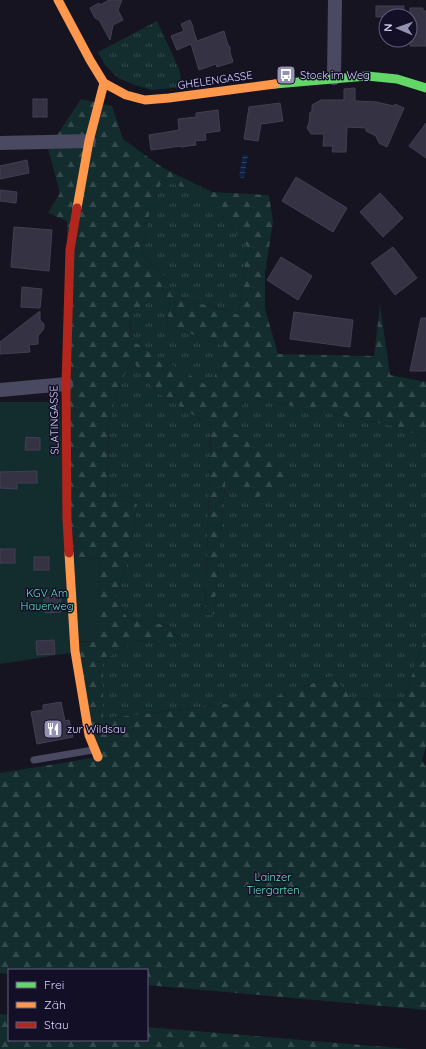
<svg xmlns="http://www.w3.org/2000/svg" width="426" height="1049" viewBox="0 0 426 1049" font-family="Quicksand,sans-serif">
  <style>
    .grass { fill: url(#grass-tufts) }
    .forest { fill: url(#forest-firs); fill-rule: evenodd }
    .garden { fill: #132c2d }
    .water { fill: url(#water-rules) }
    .building { fill: #343243; stroke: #433f54 }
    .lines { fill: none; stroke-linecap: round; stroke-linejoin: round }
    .lane { stroke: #4a4962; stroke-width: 7 }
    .street { stroke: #4a4962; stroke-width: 14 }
    .fast { stroke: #63d668; stroke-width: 9 }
    .slow { stroke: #ff974d; stroke-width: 9 }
    .jam { stroke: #b3261e; stroke-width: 9 }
    .labels { text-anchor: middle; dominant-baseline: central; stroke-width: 3; stroke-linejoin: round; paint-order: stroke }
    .poi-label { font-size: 11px; fill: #d9d4ff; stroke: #130f26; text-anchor: start }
    .street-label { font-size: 11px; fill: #d9d4ff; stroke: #130f26 }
    .park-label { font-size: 11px; fill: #5fe0c0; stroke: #130f26 }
  </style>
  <defs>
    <pattern id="grass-tufts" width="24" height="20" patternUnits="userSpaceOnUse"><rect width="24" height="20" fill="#132c2d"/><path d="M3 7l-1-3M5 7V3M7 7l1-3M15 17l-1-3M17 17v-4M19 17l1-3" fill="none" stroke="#354a4c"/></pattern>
    <pattern id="forest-firs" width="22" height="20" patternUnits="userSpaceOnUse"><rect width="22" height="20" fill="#132c2d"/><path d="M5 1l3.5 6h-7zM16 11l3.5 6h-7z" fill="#354a4c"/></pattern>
    <pattern id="water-rules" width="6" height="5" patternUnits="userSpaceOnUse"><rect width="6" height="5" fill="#0d2144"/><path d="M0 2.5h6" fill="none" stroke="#304060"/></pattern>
  </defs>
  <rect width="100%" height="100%" fill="#161421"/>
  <g class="grass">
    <polygon points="157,21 179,69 183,87 152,90 135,85 118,78 105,65 98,52"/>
    <polygon points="163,179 209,199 247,246 239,315 171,295 168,280 141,253 151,207"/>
    <polygon points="170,297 167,325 224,346 211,389 131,340 130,314 153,298"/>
    <polygon points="132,360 156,392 211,426 205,615 214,614 226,474 231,431 246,397 404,428 426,441 426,635 403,701 352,699 333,676 272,698 103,719 103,660 137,640 181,643 170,626 128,618 114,600 129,557 137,504 107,498 109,422 118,388"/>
  </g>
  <g class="forest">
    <path d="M81,99L112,106L123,139L163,168L212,192L269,195L273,222L265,273V309L278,354L374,356L380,305L390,375L426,382V441L404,428L246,397L231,431L300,475L271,491L250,500L226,474L214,614L205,615L211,426L156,392L132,360L118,388L109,422L107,498L137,504L129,557L114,600L128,618L170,626L181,644L137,640L103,660V719L272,698L333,676L352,699L403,701L426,635V746L422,761L426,767V1010L147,985V970H9V974L0,973V773L98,757L70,641L96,642L100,559L67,556V221L48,213L60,193L47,145L60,131ZM163,179L209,199L247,246L239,315L171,295L168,280L141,253L151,207ZM153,298H170L167,325L224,346L211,388L131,340L130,314Z"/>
    <polygon points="0,1014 9,1015 9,1040 147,1040 147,1027 410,1049 0,1049"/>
  </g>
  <polygon class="garden" points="0,402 60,402 67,556 100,559 97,642 70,641 71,653 0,664"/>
  <polygon class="water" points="243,154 248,155 244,178 239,177"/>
  <g class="building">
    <polygon points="109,0 122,0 118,10 123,20 113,25 110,40 99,20 95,18 90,8 99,3 100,5"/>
    <polygon points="376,6 404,6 404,16 376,17"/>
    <polygon points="410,8 423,8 423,11 426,11 426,46 410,46"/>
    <polygon points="190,20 193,27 193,29 197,41 224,31 228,45 230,47 230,52 233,62 217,67 216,64 199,70 191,44 177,50 171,36 184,31 181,24"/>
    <polygon points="355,88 355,101 376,102 394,106 395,104 404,108 387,147 379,143 376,136 366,131 366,128 347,127 346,152 332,152 333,146 323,146 324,134 311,134 307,128 309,123 310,112 312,112 312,105 321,100 344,100 344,89"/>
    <rect x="33" y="99" width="14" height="18"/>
    <polygon points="280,103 283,121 261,124 258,141 244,139 249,107"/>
    <polygon points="218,110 220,131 205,133 206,140 195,141 196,145 181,147 181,146 151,150 149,135 179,130 178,119 196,117 196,113"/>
    <polygon points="426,123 426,158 409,146"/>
    <polygon points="27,160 29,173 0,179 0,166"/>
    <polygon points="296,177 347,208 333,232 282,201"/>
    <polygon points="0,190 17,192 16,203 0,201"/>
    <polygon points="380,193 403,218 383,237 360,212"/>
    <polygon points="14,227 52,230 49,271 11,267"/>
    <polygon points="393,247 417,278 395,295 371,263"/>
    <polygon points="281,257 312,276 298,300 267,280"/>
    <polygon points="22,287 42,289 40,308 21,307"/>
    <polygon points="40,311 40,320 44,324 44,327 43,330 38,336 38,344 29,345 30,352 0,354 0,342"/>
    <polygon points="294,312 353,320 350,347 290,339"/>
    <polygon points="421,318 426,318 426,371 410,371"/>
    <polygon points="26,437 40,438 40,450 25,450"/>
    <polygon points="37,471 37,483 17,483 17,489 0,488 0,472"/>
    <rect x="0" y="549" width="15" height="14"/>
    <rect x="34" y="557" width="15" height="13"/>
    <polygon points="60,596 61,612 45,613 44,598"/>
    <polygon points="54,640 55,654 37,655 36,641"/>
    <polygon points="61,702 65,721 69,720 73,737 37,744 31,712 43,710 43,705"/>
  </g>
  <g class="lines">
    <polyline class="lane" points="34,760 93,750"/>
    <g class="street">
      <polyline points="334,78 335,0"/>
      <polyline points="0,143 89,141"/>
      <polyline points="0,390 66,384"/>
    </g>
    <polyline class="fast" points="275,84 367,76 397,79 426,88"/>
    <g class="slow">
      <polyline points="58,0 90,60 104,83 126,95 145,100 169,98 275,84"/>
      <polyline points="77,208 89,141 104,83"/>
      <polyline points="69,553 75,651 89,735 98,757"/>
    </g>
    <polyline class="jam" points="69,553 67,519 66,384 70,250 77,208"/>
  </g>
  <defs>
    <g id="bus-square" transform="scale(1)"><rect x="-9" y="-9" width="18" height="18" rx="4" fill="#9591b1" stroke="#130f26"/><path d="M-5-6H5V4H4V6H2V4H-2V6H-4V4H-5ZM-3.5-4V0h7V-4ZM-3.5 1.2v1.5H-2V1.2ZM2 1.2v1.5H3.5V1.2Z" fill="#fff"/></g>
    <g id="restaurant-square" transform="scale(1)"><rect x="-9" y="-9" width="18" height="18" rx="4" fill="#9591b1" stroke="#130f26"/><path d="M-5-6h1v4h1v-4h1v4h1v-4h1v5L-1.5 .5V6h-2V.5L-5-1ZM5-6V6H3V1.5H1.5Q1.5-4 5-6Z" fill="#fff"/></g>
  </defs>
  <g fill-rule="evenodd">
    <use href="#bus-square" x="286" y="75"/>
    <use href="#restaurant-square" x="53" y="729"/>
  </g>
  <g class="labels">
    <g class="poi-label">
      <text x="300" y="75">Stock im Weg</text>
      <text x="67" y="729">zur Wildsau</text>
    </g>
    <g class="street-label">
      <text transform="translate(215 80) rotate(-8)">GHELENGASSE</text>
      <text transform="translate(54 420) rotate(-91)">SLATINGASSE</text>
    </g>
    <g class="park-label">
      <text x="47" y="593">KGV Am<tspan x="47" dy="13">Hauerweg</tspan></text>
      <text x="273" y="877">Lainzer<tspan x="273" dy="13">Tiergarten</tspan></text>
    </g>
  </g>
  <rect x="8" y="969" width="140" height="72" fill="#130f26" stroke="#625e7d"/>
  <rect x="16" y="982" width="20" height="6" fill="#63d668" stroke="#625e7d"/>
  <text x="44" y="989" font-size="12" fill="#d9d4ff">Frei</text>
  <rect x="16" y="1002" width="20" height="6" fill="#ff974d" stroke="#625e7d"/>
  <text x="44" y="1009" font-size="12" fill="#d9d4ff">Zäh</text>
  <rect x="16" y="1022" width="20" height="6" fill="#b3261e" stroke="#625e7d"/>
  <text x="44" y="1029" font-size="12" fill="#d9d4ff">Stau</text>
  <g transform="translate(398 28) rotate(272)"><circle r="19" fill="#130f26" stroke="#625e7d"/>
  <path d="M0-3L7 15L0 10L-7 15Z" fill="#9591b1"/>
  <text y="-6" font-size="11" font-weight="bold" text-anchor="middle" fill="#d9d4ff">N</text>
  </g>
</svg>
